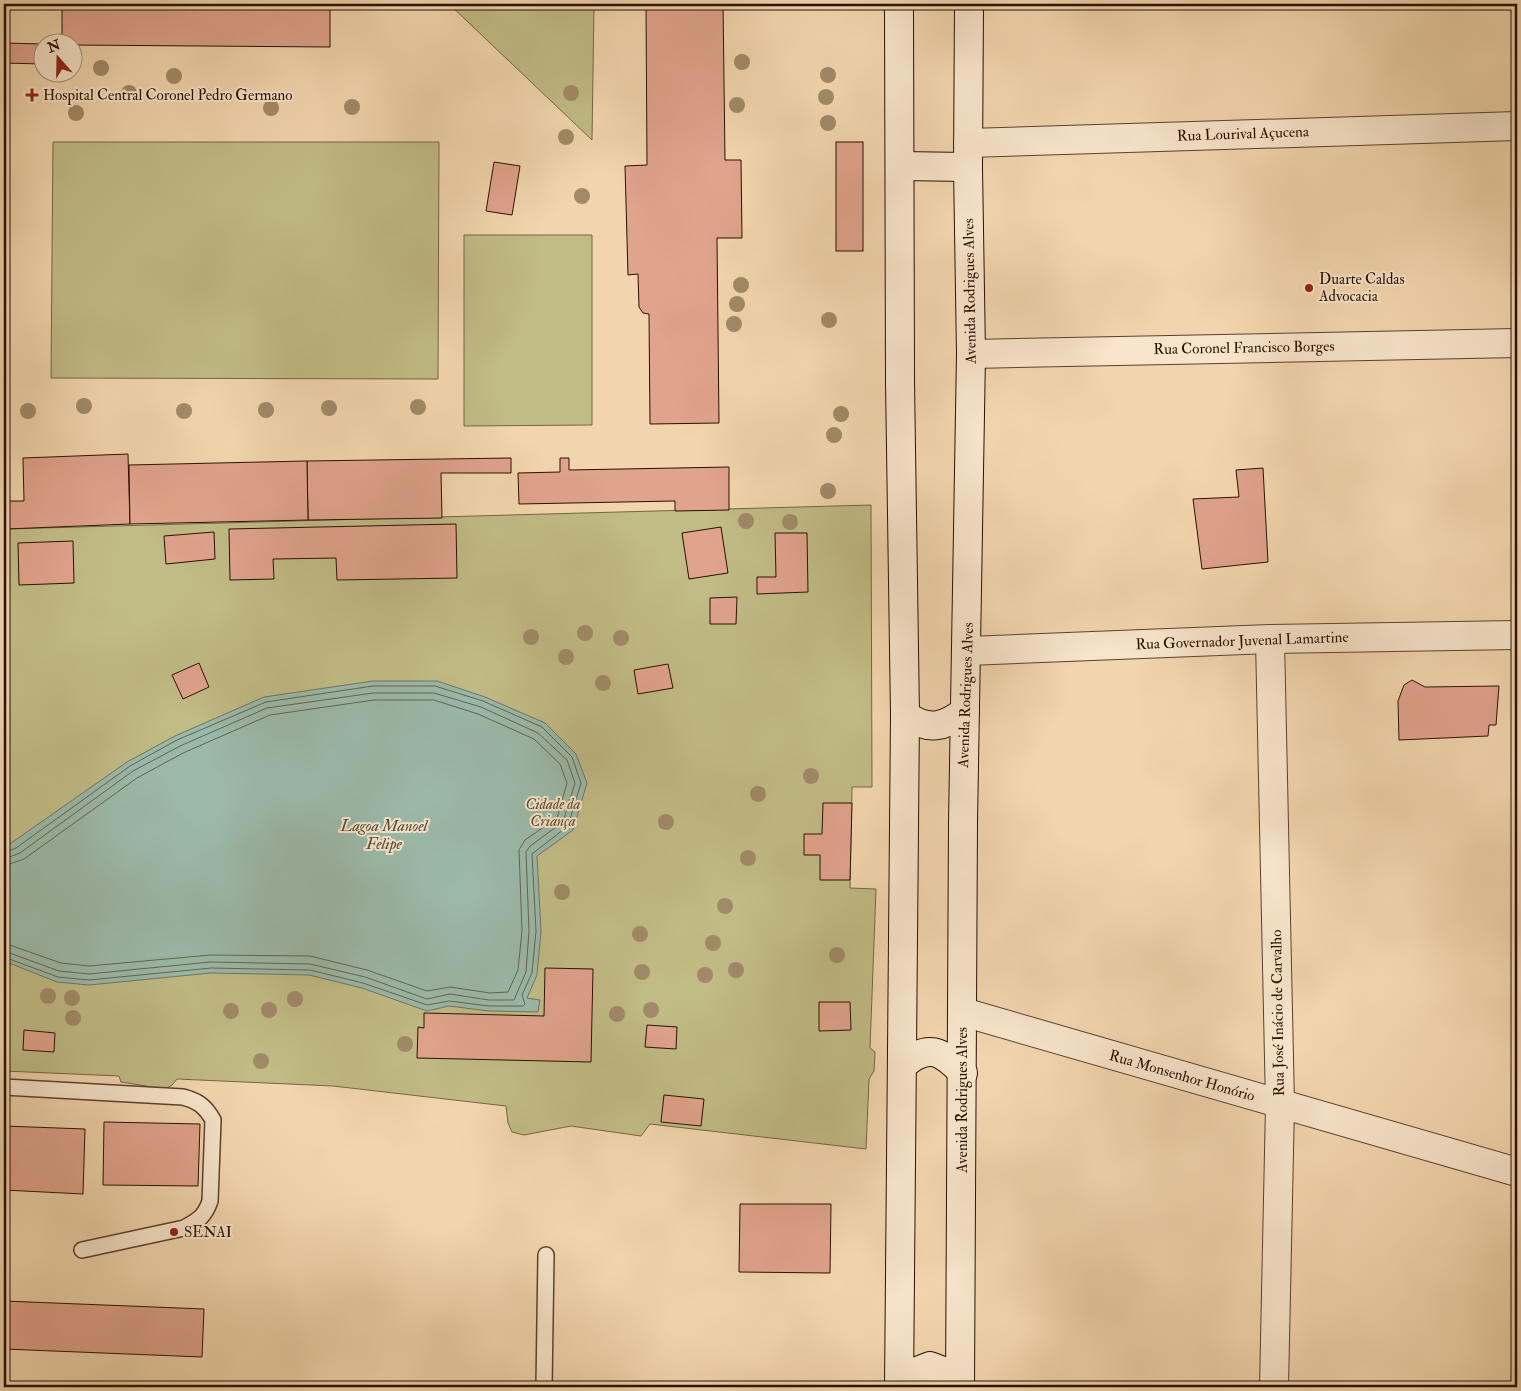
<svg xmlns="http://www.w3.org/2000/svg" width="1521" height="1391" viewBox="0 0 1521 1391" font-family="'IM FELL Double Pica',serif">
  <style>
    .green { fill: #c1bb86; stroke: #756643 }
    .water { fill: #9bb9a9; stroke: #6d7565 }
    .lines { fill: none; stroke-linecap: round; stroke-linejoin: round }
    .shore { stroke: #626454; stroke-width: 1 }
    .building { fill: #e0a38c; stroke: #291000 }
    .service-casing { stroke: #5b412c; stroke-width: 18 }
    .minor-casing { stroke: #5b412c; stroke-width: 30 }
    .secondary-casing { stroke: #291000; stroke-width: 30 }
    .service { stroke: #f7e4ca; stroke-width: 15 }
    .minor { stroke: #f7e4ca; stroke-width: 28 }
    .secondary { stroke: #f7e4ca; stroke-width: 28 }
    .tree { fill: #a18a68 }
    .poi-dot { fill: #8f2418; stroke: #f7e4ca; stroke-width: 2 }
    .labels { text-anchor: middle; dominant-baseline: central; stroke-width: 4; stroke-linejoin: round; paint-order: stroke }
    .poi-label { font-size: 15px; fill: #291000; stroke: #f7e4ca; text-anchor: start }
    .street-label { font-size: 15px; fill: #291000; stroke: #f7e4ca }
    .park-label { font-size: 15px; font-style: italic; fill: #5e4c2f; stroke: #f7e4ca }
    .water-label { font-size: 16px; font-style: italic; fill: #514b3b; stroke: #f7e4ca }
  </style>
  <rect width="100%" height="100%" fill="#f2d5ae"/>
  <filter id="stains"><feTurbulence type="fractalNoise" baseFrequency=".004" numOctaves="4"/><feColorMatrix values="0 0 0 0 .2 0 0 0 0 .09 0 0 0 0 .02 0 0 0 .5 -.17"/></filter>
  <radialGradient id="worn" r=".72"><stop offset=".6" stop-color="#630" stop-opacity="0"/><stop offset="1" stop-color="#630" stop-opacity=".3"/></radialGradient>
  <g class="green">
    <polygon points="449,4 594,4 592,140"/>
    <polygon points="53,142 439,142 438,379 51,378"/>
    <polygon points="464,235 592,235 592,425 464,426"/>
    <polygon points="871,505 872,787 852,787 850,888 876,889 870,1048 875,1052 874,1071 869,1079 866,1149 650,1124 641,1136 571,1126 524,1135 512,1132 508,1123 506,1106 333,1086 177,1079 172,1085 165,1089 121,1082 119,1076 4,1071 4,652 6,651 6,529"/>
  </g>
  <polygon class="water" points="373,681 437,681 485,697 545,723 576,754 587,783 573,830 537,856 541,931 537,975 527,998 540,1000 538,1012 489,1011 449,1006 427,1011 362,988 309,975 211,973 89,985 57,982 4,961 4,848 127,762 175,736 264,697"/>
  <g class="lines">
    <g class="shore">
      <polyline points="4,853 16,848 130,766 177,740 266,702 373,686 435,686 483,701 542,727 572,757 581,783 568,826 532,854 536,931 532,973 522,995 525,1004 523,1006 489,1006 449,1001 427,1005 363,983 310,970 211,968 89,980 58,977 4,957"/>
      <polyline points="4,859 20,853 133,771 180,746 267,708 373,693 434,693 481,707 538,733 567,760 575,783 563,822 530,846 526,852 529,931 526,972 514,1000 489,1000 450,994 427,999 365,977 310,964 210,962 89,974 59,971 4,951"/>
      <polyline points="4,866 24,859 137,778 183,753 270,715 374,700 434,700 478,714 534,739 560,764 567,783 557,818 525,840 519,850 522,931 518,970 508,992 490,993 450,987 427,991 367,970 310,956 210,955 89,966 61,963 4,943"/>
    </g>
  </g>
  <g class="building">
    <polygon points="62,4 330,4 330,47 72,45 72,42 62,42"/>
    <polygon points="646,4 723,4 725,160 741,160 742,238 717,238 719,423 650,424 649,314 643,313 639,307 638,274 628,275 625,166 647,165"/>
    <polygon points="4,43 42,44 42,64 4,63"/>
    <rect x="836" y="142" width="27" height="109"/>
    <polygon points="494,162 520,166 512,215 486,211"/>
    <polygon points="4,417 9,417 5,553 4,553"/>
    <polygon points="128,454 130,524 6,529 7,501 24,501 23,458"/>
    <polygon points="511,458 511,473 441,473 442,518 308,520 307,461"/>
    <polygon points="560,458 569,458 569,470 729,467 729,510 675,511 675,501 519,504 518,473 560,472"/>
    <polygon points="307,461 308,520 130,524 129,465"/>
    <polygon points="1263,468 1268,562 1202,569 1193,499 1239,497 1236,470"/>
    <polygon points="456,524 457,578 337,580 336,558 273,559 274,579 230,580 229,529"/>
    <polygon points="721,527 728,573 689,579 682,533"/>
    <polygon points="214,532 215,559 166,564 164,536"/>
    <polygon points="775,533 807,533 808,592 757,594 757,577 776,577"/>
    <polygon points="73,541 74,583 19,585 18,543"/>
    <polygon points="737,597 736,624 710,624 710,598"/>
    <polygon points="199,663 209,687 183,699 172,675"/>
    <polygon points="668,664 673,688 638,694 634,670"/>
    <polygon points="1412,680 1425,687 1499,686 1496,725 1489,725 1488,736 1399,740 1398,701 1404,685"/>
    <polygon points="823,803 852,803 850,880 820,880 820,855 804,855 804,834 822,834"/>
    <polygon points="545,968 593,969 591,1062 417,1058 418,1027 424,1028 424,1013 544,1016"/>
    <polygon points="819,1002 850,1002 851,1030 819,1031"/>
    <polygon points="647,1025 677,1027 676,1049 645,1047"/>
    <polygon points="24,1030 55,1033 54,1052 23,1050"/>
    <polygon points="664,1095 704,1099 701,1126 661,1122"/>
    <polygon points="104,1122 200,1124 198,1186 103,1185"/>
    <polygon points="4,1126 85,1129 83,1194 4,1190"/>
    <polygon points="740,1204 831,1204 830,1273 739,1272"/>
    <polygon points="4,1301 204,1309 202,1357 4,1349"/>
  </g>
  <g class="lines">
    <g class="service-casing">
      <g id="service">
        <path d="M4,1087L183,1097C198,1101 205,1106 213,1120L210,1201C205,1216 198,1221 184,1228L82,1250"/>
        <polyline points="544,1387 546,1255"/>
      </g>
    </g>
    <g class="minor-casing">
      <g id="minor">
        <polyline points="968,143 1517,126"/>
        <polyline points="971,354 1517,343"/>
        <polyline points="1270,639 1280,1105 1274,1387"/>
        <polyline points="968,651 1270,639 1517,635"/>
        <polyline points="963,1012 1517,1172"/>
      </g>
    </g>
    <g class="secondary-casing">
      <g id="secondary">
        <polyline points="899,4 900,381 905,715 899,1387"/>
        <polyline points="900,166 968,167"/>
        <path d="M905,715C928,731 944,728 965,711"/>
        <path d="M902,1066C927,1043 941,1050 963,1073"/>
        <polyline points="899,1386 912,1373 930,1366 946,1372 960,1386"/>
        <polyline points="960,1387 963,823 971,354 968,167 969,4"/>
      </g>
    </g>
    <use href="#service" class="service"/>
    <use href="#minor" class="minor"/>
    <use href="#secondary" class="secondary"/>
  </g>
  <g class="tree">
    <circle cx="742" cy="62" r="8"/>
    <circle cx="101" cy="68" r="8"/>
    <circle cx="828" cy="75" r="8"/>
    <circle cx="174" cy="76" r="8"/>
    <circle cx="129" cy="93" r="8"/>
    <circle cx="571" cy="93" r="8"/>
    <circle cx="826" cy="97" r="8"/>
    <circle cx="737" cy="105" r="8"/>
    <circle cx="352" cy="107" r="8"/>
    <circle cx="271" cy="108" r="8"/>
    <circle cx="76" cy="113" r="8"/>
    <circle cx="828" cy="123" r="8"/>
    <circle cx="566" cy="137" r="8"/>
    <circle cx="582" cy="196" r="8"/>
    <circle cx="741" cy="285" r="8"/>
    <circle cx="737" cy="304" r="8"/>
    <circle cx="829" cy="320" r="8"/>
    <circle cx="734" cy="324" r="8"/>
    <circle cx="84" cy="406" r="8"/>
    <circle cx="418" cy="407" r="8"/>
    <circle cx="329" cy="408" r="8"/>
    <circle cx="266" cy="410" r="8"/>
    <circle cx="28" cy="411" r="8"/>
    <circle cx="184" cy="411" r="8"/>
    <circle cx="841" cy="414" r="8"/>
    <circle cx="834" cy="435" r="8"/>
    <circle cx="828" cy="491" r="8"/>
    <circle cx="746" cy="521" r="8"/>
    <circle cx="790" cy="522" r="8"/>
    <circle cx="585" cy="633" r="8"/>
    <circle cx="531" cy="637" r="8"/>
    <circle cx="621" cy="638" r="8"/>
    <circle cx="566" cy="657" r="8"/>
    <circle cx="603" cy="683" r="8"/>
    <circle cx="811" cy="776" r="8"/>
    <circle cx="758" cy="794" r="8"/>
    <circle cx="666" cy="822" r="8"/>
    <circle cx="748" cy="858" r="8"/>
    <circle cx="562" cy="892" r="8"/>
    <circle cx="725" cy="906" r="8"/>
    <circle cx="640" cy="934" r="8"/>
    <circle cx="713" cy="943" r="8"/>
    <circle cx="837" cy="955" r="8"/>
    <circle cx="736" cy="970" r="8"/>
    <circle cx="642" cy="972" r="8"/>
    <circle cx="705" cy="975" r="8"/>
    <circle cx="48" cy="996" r="8"/>
    <circle cx="72" cy="998" r="8"/>
    <circle cx="295" cy="999" r="8"/>
    <circle cx="269" cy="1010" r="8"/>
    <circle cx="651" cy="1010" r="8"/>
    <circle cx="231" cy="1011" r="8"/>
    <circle cx="617" cy="1014" r="8"/>
    <circle cx="73" cy="1018" r="8"/>
    <circle cx="405" cy="1044" r="8"/>
    <circle cx="261" cy="1061" r="8"/>
  </g>
  <g class="poi-dot">
    <path d="M29.5 87.5h5v5h5v5h-5v5h-5v-5h-5v-5h5z"/>
    <circle cx="1309" cy="288" r="5"/>
    <circle cx="174" cy="1232" r="5"/>
  </g>
  <g class="labels">
    <g class="poi-label">
      <text x="43" y="95">Hospital Central Coronel Pedro Germano</text>
      <text x="1319" y="279">Duarte Caldas<tspan x="1319" dy="17">Advocacia</tspan></text>
      <text x="184" y="1232">SENAI</text>
    </g>
    <g class="street-label">
      <text transform="translate(1243 134) rotate(-2)">Rua Lourival Açucena</text>
      <text transform="translate(970 291) rotate(-91)">Avenida Rodrigues Alves</text>
      <text transform="translate(1244 348) rotate(-1)">Rua Coronel Francisco Borges</text>
      <text transform="translate(1242 641) rotate(-2)">Rua Governador Juvenal Lamartine</text>
      <text transform="translate(966 695) rotate(-88)">Avenida Rodrigues Alves</text>
      <text transform="translate(1278 1013) rotate(-91)">Rua José Inácio de Carvalho</text>
      <text transform="translate(1182 1076) rotate(16)">Rua Monsenhor Honório</text>
      <text transform="translate(962 1100) rotate(-90)">Avenida Rodrigues Alves</text>
    </g>
    <g class="park-label">
      <text x="553" y="804">Cidade da<tspan x="553" dy="17">Criança</tspan></text>
    </g>
    <g class="water-label">
      <text x="384" y="826">Lagoa Manoel<tspan x="384" dy="18">Felipe</tspan></text>
    </g>
  </g>
  <rect width="1521" height="1391" fill="none" stroke="#f2d5ae" stroke-width="20"/>
  <rect x="5" y="5" width="1511" height="1381" fill="none" stroke="#291000" stroke-width="2.5"/>
  <rect x="10" y="10" width="1501" height="1371" fill="none" stroke="#291000"/>
  <g transform="translate(58 58) rotate(340)"><circle r="24" fill="#f7e4ca" stroke="#a58f79"/>
  <path d="M0-4L9 19L0 12L-9 19Z" fill="#8f2418"/>
  <text y="-8" font-size="14" font-weight="bold" text-anchor="middle" fill="#291000">N</text>
  </g>
  <rect width="100%" height="100%" filter="url(#stains)"/>
  <rect width="100%" height="100%" fill="url(#worn)"/>
</svg>
